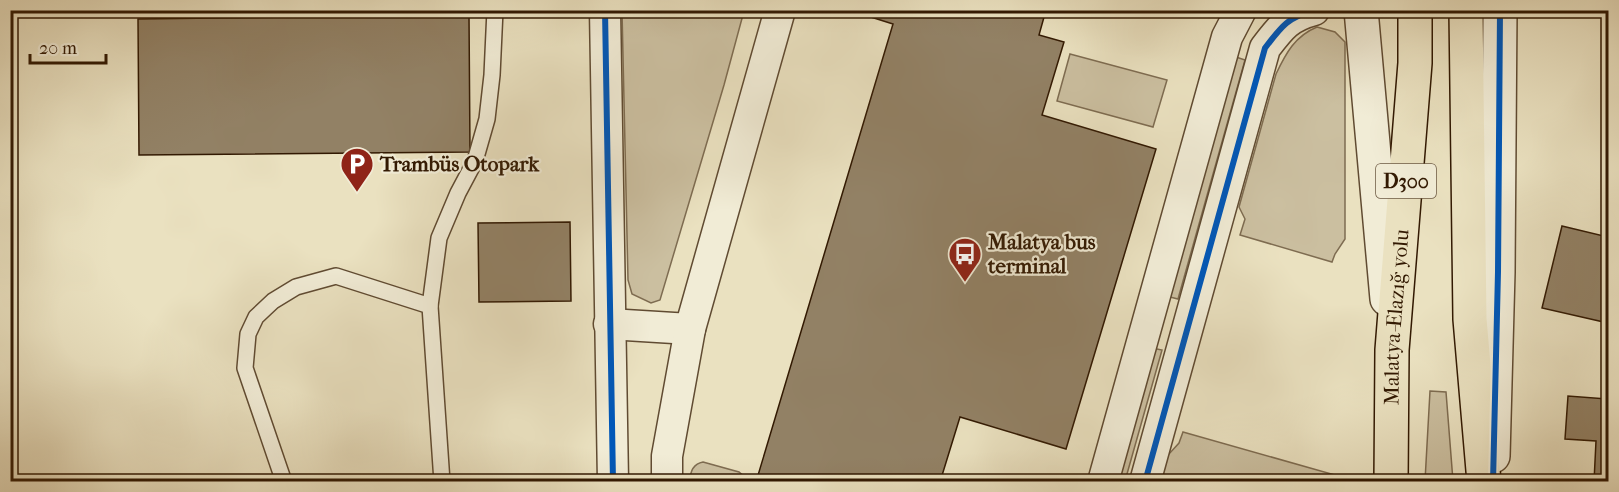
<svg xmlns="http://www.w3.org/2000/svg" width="1619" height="492" viewBox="0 0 1619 492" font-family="'IM FELL French Canon',serif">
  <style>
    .green { fill: #cbbfa0; stroke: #7e6c51; stroke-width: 1.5 }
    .building { fill: #928165; stroke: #321902; stroke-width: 1.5 }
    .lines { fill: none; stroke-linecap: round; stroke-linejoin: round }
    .service-casing { stroke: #604b32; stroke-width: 18 }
    .minor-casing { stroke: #604b32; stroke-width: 33 }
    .tertiary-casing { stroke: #604b32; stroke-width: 36 }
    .trunk-casing { stroke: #321902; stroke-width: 36 }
    .service { stroke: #f1ecd6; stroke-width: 15 }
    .minor { stroke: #f1ecd6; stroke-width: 30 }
    .tertiary { stroke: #f1ecd6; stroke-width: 33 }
    .trunk { stroke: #eae1c0; stroke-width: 33 }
    .cycleway-casing { stroke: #f1ecd6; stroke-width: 10 }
    .cycleway { stroke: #0057b8; stroke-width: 6 }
    .labels { text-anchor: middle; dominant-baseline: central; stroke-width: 4.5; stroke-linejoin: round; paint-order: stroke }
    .shield { fill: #f1ecd6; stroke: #6b5842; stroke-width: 1.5 }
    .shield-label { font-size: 20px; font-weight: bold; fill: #321902 }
    .poi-label { font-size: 21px; font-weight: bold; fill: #321902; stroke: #f1ecd6; text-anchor: start }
    .street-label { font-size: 21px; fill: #321902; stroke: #f1ecd6 }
  </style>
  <rect width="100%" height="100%" fill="#eae1c0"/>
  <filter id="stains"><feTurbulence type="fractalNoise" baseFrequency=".00333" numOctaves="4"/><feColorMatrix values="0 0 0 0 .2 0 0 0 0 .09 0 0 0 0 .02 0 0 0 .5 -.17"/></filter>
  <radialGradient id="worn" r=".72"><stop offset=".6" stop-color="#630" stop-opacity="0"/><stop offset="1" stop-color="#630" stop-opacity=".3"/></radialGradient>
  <g class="green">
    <polygon points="622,11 744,11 724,85 660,300 651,303 632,294 628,280"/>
    <path d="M1317,27L1335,32L1345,42V239L1335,254L1332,262L1240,235L1245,219L1239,207L1276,74C1286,53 1295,36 1317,27Z"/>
    <polygon points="1070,54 1167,80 1153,127 1057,101"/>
    <polygon points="1233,56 1245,60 1178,299 1166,296"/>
    <polygon points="1152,348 1162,350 1125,481 1115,482"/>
    <polygon points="1430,391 1446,392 1453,481 1425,481"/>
    <polygon points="1183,432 1335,475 1335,481 1161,481 1168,455 1179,443"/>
    <path d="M703,462L739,472L746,478L745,481H690C690,472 693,464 703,462Z"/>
  </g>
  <g class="building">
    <polygon points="856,10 1046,10 1039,35 1064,42 1042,115 1156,149 1066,449 960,417 940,482 756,482 893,24 855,12"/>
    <polygon points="469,15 470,152 139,155 138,19"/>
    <polygon points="570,222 571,301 479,302 478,223"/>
    <polygon points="1562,226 1608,237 1608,323 1542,308"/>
    <polygon points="1608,378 1608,482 1594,482 1596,441 1565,439 1568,396 1607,399"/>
  </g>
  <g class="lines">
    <g class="service-casing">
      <g id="service">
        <polyline points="430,306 439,238 458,193 475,161 487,119 492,75 495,10"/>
        <polyline points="284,482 245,368 248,334 256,317 273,301 296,287 336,276 430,306 442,482"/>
      </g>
    </g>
    <g class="minor-casing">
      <g id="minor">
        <polyline points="605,10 613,482"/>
        <polyline points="609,324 690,329 780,10"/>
        <polyline points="667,482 667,456 690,329"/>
        <polyline points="1103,482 1227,37 1241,10"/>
        <path d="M1145,482L1265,48C1281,27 1288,17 1314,10"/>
      </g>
    </g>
    <g class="tertiary-casing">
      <g id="tertiary">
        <polyline points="1361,10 1387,299"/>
        <polyline points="1493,456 1498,272 1500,10"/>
      </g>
    </g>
    <g class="trunk-casing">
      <g id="trunk">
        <polyline points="1466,10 1470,319 1484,482"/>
        <path id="s1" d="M1391,482L1392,350L1415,63V10"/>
      </g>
    </g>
    <use href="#service" class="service"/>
    <use href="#minor" class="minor"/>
    <use href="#tertiary" class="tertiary"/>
    <use href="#trunk" class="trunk"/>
    <g class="cycleway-casing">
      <g id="cycleway">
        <polyline points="605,10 613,482"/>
        <path d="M1145,482L1265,48C1281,27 1288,17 1314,10"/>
        <polyline points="1493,482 1498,272 1500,10"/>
      </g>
    </g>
    <use href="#cycleway" class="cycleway"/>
  </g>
  <defs>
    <g id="parking-pin" transform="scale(1.725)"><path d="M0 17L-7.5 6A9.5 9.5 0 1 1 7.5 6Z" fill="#8f2418" stroke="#f1ecd6"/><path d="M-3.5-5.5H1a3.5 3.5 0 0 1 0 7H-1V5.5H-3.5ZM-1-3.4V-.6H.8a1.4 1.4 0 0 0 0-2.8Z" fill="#fff"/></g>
    <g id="bus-pin" transform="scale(1.725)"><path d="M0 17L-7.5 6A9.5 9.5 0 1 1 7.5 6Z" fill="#8f2418" stroke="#f1ecd6"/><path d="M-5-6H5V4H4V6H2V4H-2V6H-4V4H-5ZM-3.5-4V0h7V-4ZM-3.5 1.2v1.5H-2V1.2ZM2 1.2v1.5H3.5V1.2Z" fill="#fff"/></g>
  </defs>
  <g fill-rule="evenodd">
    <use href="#parking-pin" x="357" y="164"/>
    <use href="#bus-pin" x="965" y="254"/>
  </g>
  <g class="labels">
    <rect class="shield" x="1376" y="164" width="60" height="34" rx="4.5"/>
    <g class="shield-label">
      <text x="1406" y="181">D300</text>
    </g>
    <g class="poi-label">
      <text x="380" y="164">Trambüs Otopark</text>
      <text x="988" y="242">Malatya bus<tspan x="988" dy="24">terminal</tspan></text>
    </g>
    <g class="street-label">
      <text stroke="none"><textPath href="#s1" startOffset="165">Malatya-Elazığ yolu</textPath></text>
    </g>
  </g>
  <rect width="1619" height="492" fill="none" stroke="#eae1c0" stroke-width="36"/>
  <rect x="12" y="12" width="1595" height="468" fill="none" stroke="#321902" stroke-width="3"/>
  <rect x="18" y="18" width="1583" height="456" fill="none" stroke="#321902" stroke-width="1.5"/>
  <path d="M30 54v9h76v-9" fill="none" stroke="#321902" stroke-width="3"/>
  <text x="39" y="54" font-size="18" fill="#321902" stroke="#f1ecd6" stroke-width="4.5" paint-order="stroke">20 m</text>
  <rect width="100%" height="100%" filter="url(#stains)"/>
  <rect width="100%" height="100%" fill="url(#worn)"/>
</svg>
